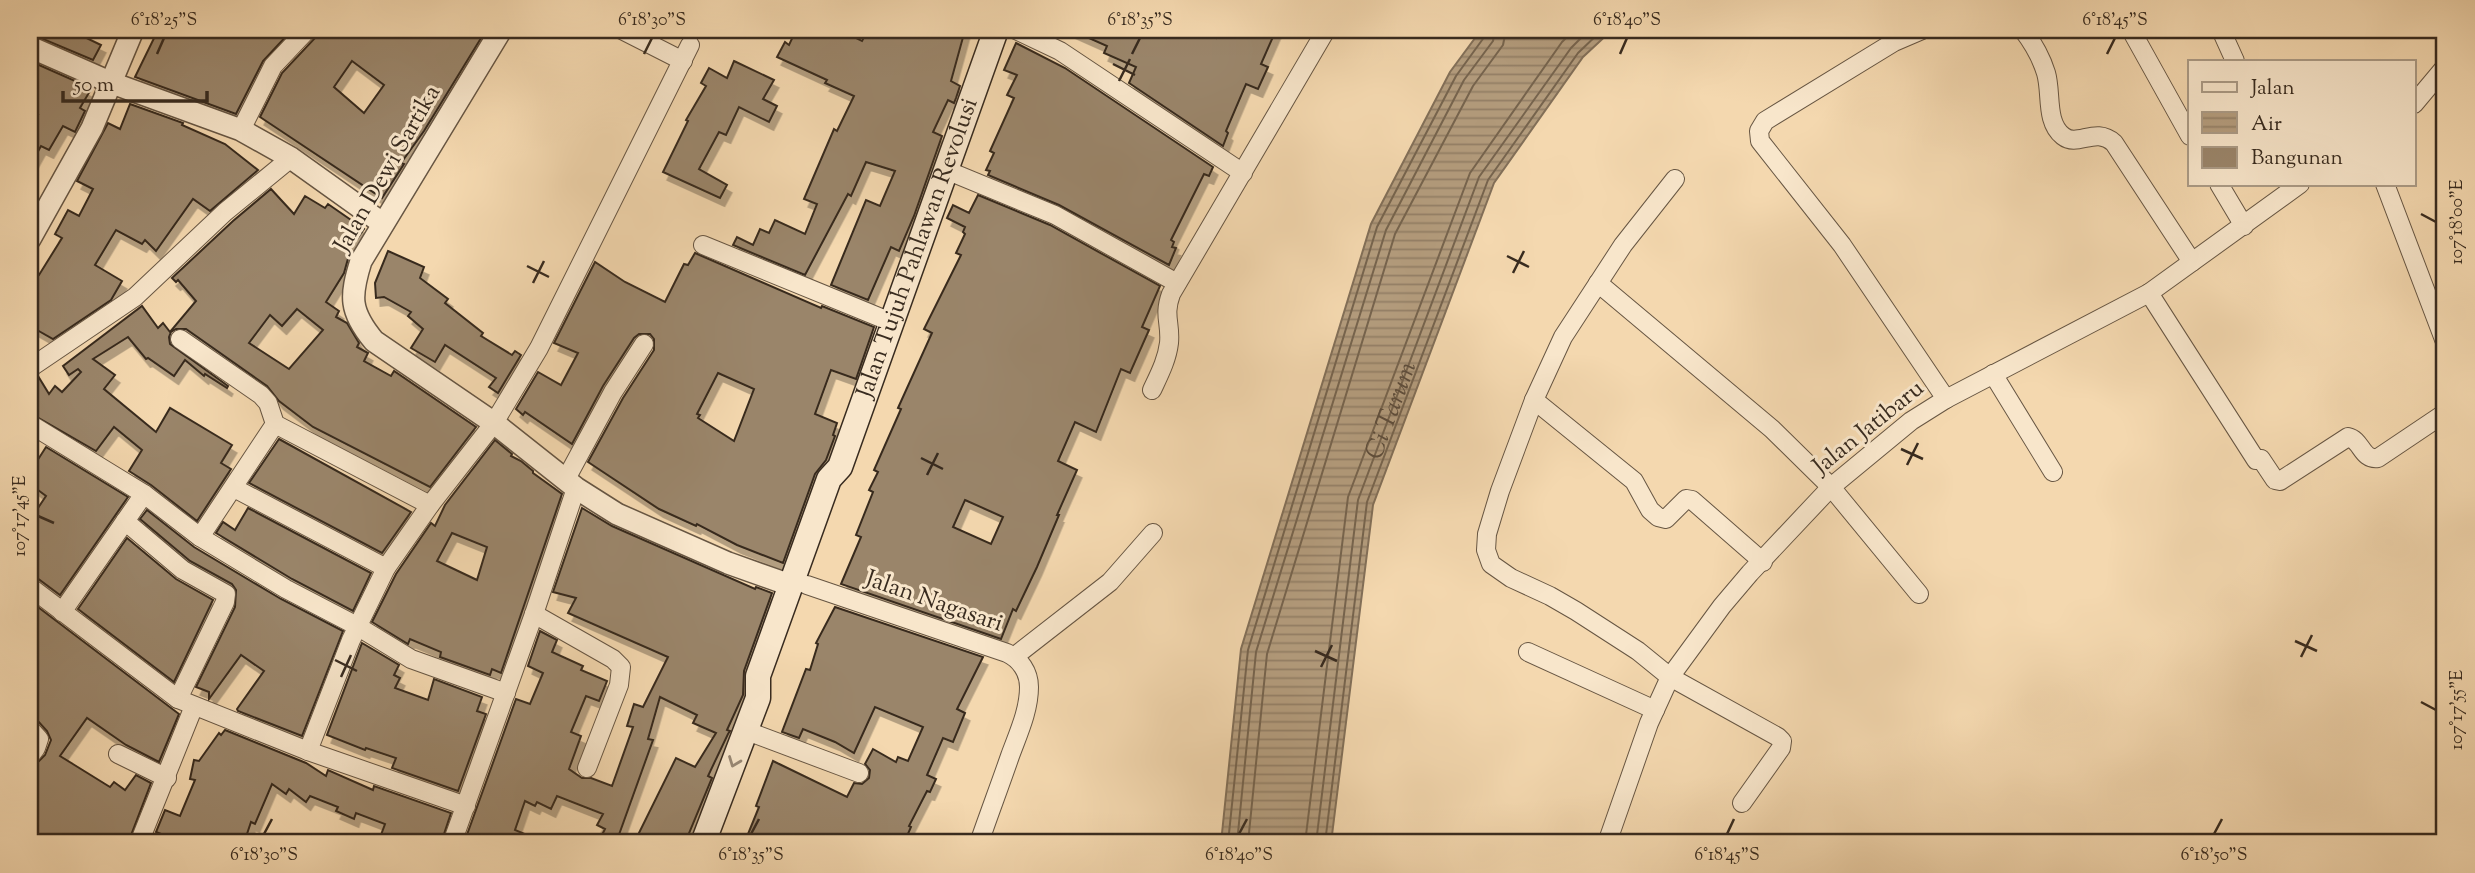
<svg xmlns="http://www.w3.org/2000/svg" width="2475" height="873" viewBox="0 0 2475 873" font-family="'Sorts Mill Goudy',serif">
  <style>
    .water { fill: url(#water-rules); stroke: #826f58; stroke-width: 2 }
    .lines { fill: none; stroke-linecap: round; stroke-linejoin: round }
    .shore { stroke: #76644e; stroke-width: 2 }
    .building { fill: #9a856a; stroke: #382b1f; stroke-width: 2; fill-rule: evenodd; filter: url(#shadow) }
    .minor-casing { stroke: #675643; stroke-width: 20 }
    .tertiary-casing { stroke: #675643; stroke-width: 24 }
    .secondary-casing { stroke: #382b1f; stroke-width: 27 }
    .minor { stroke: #f8e6cb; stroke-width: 18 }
    .tertiary { stroke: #f8e6cb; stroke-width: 21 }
    .secondary { stroke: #f8e6cb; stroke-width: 24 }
    .oneway { stroke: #988875 }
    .ticks { fill: none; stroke: #382b1f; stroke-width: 2.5 }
    .labels { text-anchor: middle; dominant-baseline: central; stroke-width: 6; stroke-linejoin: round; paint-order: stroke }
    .street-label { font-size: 24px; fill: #382b1f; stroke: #f8e6cb }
    .water-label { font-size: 26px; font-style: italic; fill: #5d4d3c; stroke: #f8e6cb }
    .neatline { fill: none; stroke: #382b1f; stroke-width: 2.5 }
    .ticks-label { font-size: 18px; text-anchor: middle; fill: #382b1f }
  </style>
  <defs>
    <pattern id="water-rules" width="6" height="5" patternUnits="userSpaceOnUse" patternTransform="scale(1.75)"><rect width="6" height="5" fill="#b49d7e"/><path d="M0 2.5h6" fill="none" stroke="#938067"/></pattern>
    <filter id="shadow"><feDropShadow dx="4.5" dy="8" stdDeviation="0" flood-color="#0004"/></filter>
  </defs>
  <rect width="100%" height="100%" fill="#f4d8af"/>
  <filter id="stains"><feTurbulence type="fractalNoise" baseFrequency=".00286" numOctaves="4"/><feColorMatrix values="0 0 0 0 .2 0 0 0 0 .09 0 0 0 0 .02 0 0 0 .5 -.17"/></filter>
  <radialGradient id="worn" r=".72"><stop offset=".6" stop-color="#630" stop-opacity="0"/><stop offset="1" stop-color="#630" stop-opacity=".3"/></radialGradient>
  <polygon class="water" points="1481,30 1612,30 1583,57 1494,183 1373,505 1331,843 1221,843 1241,649 1371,224 1450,72"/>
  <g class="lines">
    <g class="shore">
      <polyline points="1228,843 1248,650 1377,227 1456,76 1485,36 1487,30"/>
      <polyline points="1237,843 1256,652 1386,230 1464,80 1493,41 1495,30"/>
      <polyline points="1248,843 1267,654 1395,234 1473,86 1503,45 1506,30"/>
      <polyline points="1305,843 1348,497 1470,173 1562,42 1574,30"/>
      <path id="s1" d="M1316,843L1358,500L1479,177L1571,48L1589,30"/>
      <polyline points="1325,843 1367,502 1488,180 1578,53 1602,30"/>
    </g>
  </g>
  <g class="building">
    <polygon points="30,30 70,30 101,45 93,60 31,34"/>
    <polygon points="158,30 292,30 263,61 236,114 135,77"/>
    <path d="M318,30H486L424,131L401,163L404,164L382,198L260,117L282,73L315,38ZM352,61L384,85L364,113L334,87Z"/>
    <polygon points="796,30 840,30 862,41 868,30 965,30 951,81 960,86 956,98 954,103 948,100 933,132 942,136 914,216 899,251 891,247 868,300 831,285 866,200 880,206 895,171 866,162 851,196 848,194 805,275 733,245 737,237 753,245 760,229 769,233 775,220 805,234 817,204 804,199 834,129 837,131 854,96 825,83 827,80 777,57 785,42 789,45"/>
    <polygon points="1071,30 1197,30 1216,38 1220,30 1276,30 1261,64 1268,67 1258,89 1246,84 1226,131 1228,133 1223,146 1129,83 1136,67 1104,53 1107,46"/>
    <polygon points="1016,43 1065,68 1213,167 1209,176 1204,174 1171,240 1174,242 1172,247 1176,248 1169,265 1059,205 988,175 990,171 986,170 994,153 990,151 1014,98 1007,95 1017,75 1004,70"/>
    <polygon points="30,61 82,84 81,86 90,91 80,108 85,111 75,132 63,126 49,150 41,146 30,166 30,129 38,115 30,111"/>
    <polygon points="734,61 774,80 763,99 777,106 769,122 739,107 726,135 719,132 699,169 727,185 720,198 663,172 688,121 686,120 706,86 701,83 709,68 727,78"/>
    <polygon points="130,104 183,123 182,125 225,144 258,170 210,211 193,199 156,251 145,240 142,244 116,230 95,265 122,281 111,300 53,339 30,326 30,270 39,275 62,238 55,234 68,210 79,216 93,189 77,181 108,123 120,129"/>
    <path d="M271,189L294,214L305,196L325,208L328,204L364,229L347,253L349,255L344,273L326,302L339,311L336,317L347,323L359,343L357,347L368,353L364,361L391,376L394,371L476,427L430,487L313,427L279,401L267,386L186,329H176L171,332L169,337L170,344L228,386L227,388L205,374L204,376L185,360L174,376L148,358L146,359L128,337L93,359L115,375L104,389L156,432L170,408L232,445L221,463L231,469L197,521L151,485L129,471L142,450L114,427L96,451L30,413V379L38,376L49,394L55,386L62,392L81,372L78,369L69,375L63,366L142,306L158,328L163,323L170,332L196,301L178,280L176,282L172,278L233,221ZM297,309L323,330L289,369L249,343L270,315L282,326Z"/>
    <path d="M978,195L1050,225L1160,286L1142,327L1149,330L1130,373L1121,369L1096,432L1075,422L1058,461L1077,470L1057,515H1059L1037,567L1016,611L1013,609L1001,639L841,584L861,537L856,535L873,492L869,490L878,472L874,470L901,409L898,408L932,333L924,329L961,255L956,253L965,234L963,232L965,227L947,218L953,205L969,213ZM965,500L1003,517L991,544L953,527Z"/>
    <polygon points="388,251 424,267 420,278 448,299 445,303 483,333 481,336 512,355 515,351 521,355 498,393 489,387 496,378 445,345 435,362 411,348 423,329 408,316 411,312 384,297 376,298 375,283"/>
    <path d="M695,253L821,308L822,306L874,327L856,379L831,370L815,414L837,423L833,435L835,436L826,460L815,474L783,563L737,545L697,524L696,526L659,509L588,462L623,398L654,350V339L650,334H639L634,338L603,386L572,444L525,412L523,415L516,409L538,372L561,385L578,353L554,343L595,262L625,282L665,302L684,264L688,265ZM718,373L754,389L734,441L698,418L700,415L697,414Z"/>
    <polygon points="279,439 411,512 382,553 249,483"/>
    <path d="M495,440L512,454L511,456L521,461L533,471V473L562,494L501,673L492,669L490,675L440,657L441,652L410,639L408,644L372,622L396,574L431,523L435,526L445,505ZM452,533L487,547L477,580L437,561Z"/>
    <polygon points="46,447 128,497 60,595 37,578 30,576 30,520 46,496 30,484 30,472"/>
    <polygon points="248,508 371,573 353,611 292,579 216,533 223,522 235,530"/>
    <polygon points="582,508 612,526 755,589 756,587 772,593 744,671 743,695 727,730 730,731 728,734 708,776 712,778 685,843 634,843 676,758 695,767 716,733 693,723 697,715 660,697 648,739 653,740 616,843 598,843 605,829 597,825 603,814 557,796 551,809 537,802 535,806 525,801 515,830 546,843 464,843 516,699 530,704 543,673 528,666 540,631 557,640 552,652 583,666 581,670 607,681 599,701 586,696 571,732 581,736 569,769 582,778 591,778 612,786 633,727 627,726 634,704 643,707 668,657 568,613 576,598 553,592"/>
    <polygon points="147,510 194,547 281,599 343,631 302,736 238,711 237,709 264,671 241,655 209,699 209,692 196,687 235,607 236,590 232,584 190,561 140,519"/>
    <polygon points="127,538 176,579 213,600 174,682 78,609"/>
    <polygon points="30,601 179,714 159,762 126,745 87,718 60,756 110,787 114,782 125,790 136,775 151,783 128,843 30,843 30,770 45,755 51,740 47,731 38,721 30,718"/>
    <polygon points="835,607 983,657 957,709 965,713 953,742 943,738 927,775 936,779 930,792 927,791 909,826 911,827 904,843 886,843 872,836 868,843 767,843 748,834 759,807 756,806 773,761 847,797 854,783 862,784 869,778 870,770 865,764 873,749 896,762 898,757 908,761 923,727 875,707 854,753 835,742 803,729 799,738 782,732 806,669 810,670 818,644 816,643"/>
    <polygon points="362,643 399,665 394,675 400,678 395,688 428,700 434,679 482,697 477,711 486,714 458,791 392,768 396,758 366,748 365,750 327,735"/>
    <polygon points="225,730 306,763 326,776 328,770 373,790 374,786 451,813 441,843 378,843 385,824 356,813 354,819 336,811 338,807 310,796 306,802 289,789 286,794 272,784 255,824 251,822 244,843 184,843 156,832 165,810 180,816 195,780 190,779 194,760 199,761 219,733 221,735"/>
  </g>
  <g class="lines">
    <g class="minor-casing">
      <g id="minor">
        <polyline points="622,30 683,61"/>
        <polyline points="1016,30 1060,51 1243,173"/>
        <polyline points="1922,30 1894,42 1765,121 1759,131 1760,141 1842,245 1946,399"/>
        <path d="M2023,30C2033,43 2041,57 2046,73C2052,93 2045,122 2063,136C2078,148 2095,126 2114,143L2192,262"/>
        <polyline points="2131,30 2190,136"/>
        <polyline points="2221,30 2235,61"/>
        <polyline points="2414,104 2445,67"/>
        <polyline points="241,130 273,66 307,30"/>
        <polyline points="946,170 1055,215 1177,283"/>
        <polyline points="1675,179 1623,245 1563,337 1534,400 1500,491 1487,534 1486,550 1491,564 1511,578 1550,596 1576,611 1638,651 1670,677 1778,737 1782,741 1781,748 1742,803"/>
        <polyline points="2219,184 2244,226"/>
        <polyline points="2385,184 2445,342"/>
        <polyline points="703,245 891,322"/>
        <polyline points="1598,283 1772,429 1831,487 1919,594"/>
        <path d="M2149,293L2256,460L2261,459L2275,480L2280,481L2348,437C2362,440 2361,460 2378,458L2445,413"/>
        <polyline points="180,339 261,395 268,403 275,424 430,505"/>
        <polyline points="30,368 135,297 225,212 291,158"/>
        <polyline points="1993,374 2053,472"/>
        <path d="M1152,390C1159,375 1167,360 1169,343C1171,323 1163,316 1171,294L1326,30"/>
        <polyline points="1534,400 1634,481 1650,510 1658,517 1666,519 1686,499 1692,500 1763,562"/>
        <polyline points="30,424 144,494 200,537 286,589 357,626 411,659 506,693"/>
        <polyline points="566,479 613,392 644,344"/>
        <polyline points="234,488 386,568"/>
        <polyline points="125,521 183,570 226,594 225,602 178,699"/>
        <polyline points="200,537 275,424"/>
        <path d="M807,585L1007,653C1020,659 1029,672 1029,687C1029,711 1018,734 1010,756C1000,785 989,814 979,843"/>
        <polyline points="30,587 178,699 308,751 466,806"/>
        <polyline points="62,612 144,494"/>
        <polyline points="534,614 613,659 621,667 619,685 587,768"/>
        <polyline points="1528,652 1655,710"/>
        <polyline points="1015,656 1110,582 1153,533"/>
        <polyline points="30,729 39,739 36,748 30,756"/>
        <polyline points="747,731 859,773"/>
        <polyline points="308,751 351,640 386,568 430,505 494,423 539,348 690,45"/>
        <polyline points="118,754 167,778"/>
        <polyline points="139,843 194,706"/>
        <polyline points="452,843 534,614 576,488"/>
        <polyline points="1607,843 1649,723 1670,677 1722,606 1750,573 1831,487 1911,421 1946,399 2149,293 2300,184"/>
      </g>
    </g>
    <g class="tertiary-casing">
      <g id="tertiary">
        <path d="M501,30L361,261C350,296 349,311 374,341L494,423L576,488L617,514L728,563L790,585"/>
        <polyline points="30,47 112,83 241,130 291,158 382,223"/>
        <polyline points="30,239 92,128 133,30"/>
      </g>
    </g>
    <g class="secondary-casing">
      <g id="secondary">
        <path id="s2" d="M703,843L758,698V676L829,479L840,467L996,30"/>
      </g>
    </g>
    <use href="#minor" class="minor"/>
    <use href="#tertiary" class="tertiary"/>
    <use href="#secondary" class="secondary"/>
  </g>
  <defs><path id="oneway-chevron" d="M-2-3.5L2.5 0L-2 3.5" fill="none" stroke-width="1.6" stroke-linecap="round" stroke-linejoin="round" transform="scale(1.75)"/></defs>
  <use class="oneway" href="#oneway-chevron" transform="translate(734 762) rotate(111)"/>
  <path class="ticks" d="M157,54L164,38M644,54L652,38M1132,54L1140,38M1620,54L1627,38M2107,54L2115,38M1113,64L1135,75M1119,81L1130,59M2421,214L2436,222M1507,256L1529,267M527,266L549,277M1513,273L1524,251M533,283L544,261M1901,449L1923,459M921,458L943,469M1907,465L1918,443M927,475L938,453M38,516L54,523M2295,641L2317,651M1315,651L1337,661M2301,657L2312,635M335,660L357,671M1321,667L1332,645M341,677L351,655M2421,702L2436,710M264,834L272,819M751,834L759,819M1239,834L1247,819M1727,834L1734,819M2214,834L2222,819"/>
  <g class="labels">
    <g class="street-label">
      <text transform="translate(388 169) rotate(-60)">Jalan Dewi Sartika</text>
      <text stroke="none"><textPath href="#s2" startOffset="635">Jalan Tujuh Pahlawan Revolusi</textPath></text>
      <text transform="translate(1869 428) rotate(-39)">Jalan Jatibaru</text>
      <text transform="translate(934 602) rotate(19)">Jalan Nagasari</text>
    </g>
    <g class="water-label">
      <text stroke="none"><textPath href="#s1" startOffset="441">Ci Tarum</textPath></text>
    </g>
  </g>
  <rect width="2475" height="873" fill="none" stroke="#f4d8af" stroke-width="77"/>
  <rect x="2188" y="60" width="228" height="126" fill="#f8e6cb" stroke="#ab9b86" stroke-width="2"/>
  <rect x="2202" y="82" width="35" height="10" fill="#f8e6cb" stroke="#ab9b86" stroke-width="2"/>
  <text x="2251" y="94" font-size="21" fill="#382b1f">Jalan</text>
  <rect x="2202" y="112" width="35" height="21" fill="url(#water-rules)" stroke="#ab9b86" stroke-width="2"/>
  <text x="2251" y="130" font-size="21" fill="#382b1f">Air</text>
  <rect x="2202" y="147" width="35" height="21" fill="#9a856a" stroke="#ab9b86" stroke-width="2"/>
  <text x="2251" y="164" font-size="21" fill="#382b1f">Bangunan</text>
  <path d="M63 91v10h144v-10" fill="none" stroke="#382b1f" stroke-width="3.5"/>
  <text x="74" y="91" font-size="21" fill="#382b1f" stroke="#f8e6cb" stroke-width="5" paint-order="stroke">50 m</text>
  <rect x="38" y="38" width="2398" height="796" class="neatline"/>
  <g class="ticks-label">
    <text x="164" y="25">6°18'25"S</text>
    <text x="652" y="25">6°18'30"S</text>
    <text x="1140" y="25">6°18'35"S</text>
    <text x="1627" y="25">6°18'40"S</text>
    <text x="2115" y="25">6°18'45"S</text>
    <text transform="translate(2456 222) rotate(-90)" y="6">107°18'00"E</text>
    <text transform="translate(19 516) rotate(-90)" y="6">107°17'45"E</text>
    <text transform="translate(2456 710) rotate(-90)" y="6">107°17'55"E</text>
    <text x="264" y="860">6°18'30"S</text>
    <text x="751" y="860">6°18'35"S</text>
    <text x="1239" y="860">6°18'40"S</text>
    <text x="1727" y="860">6°18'45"S</text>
    <text x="2214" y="860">6°18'50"S</text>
  </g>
  <rect width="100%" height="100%" filter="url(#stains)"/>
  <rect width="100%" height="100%" fill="url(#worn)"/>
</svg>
